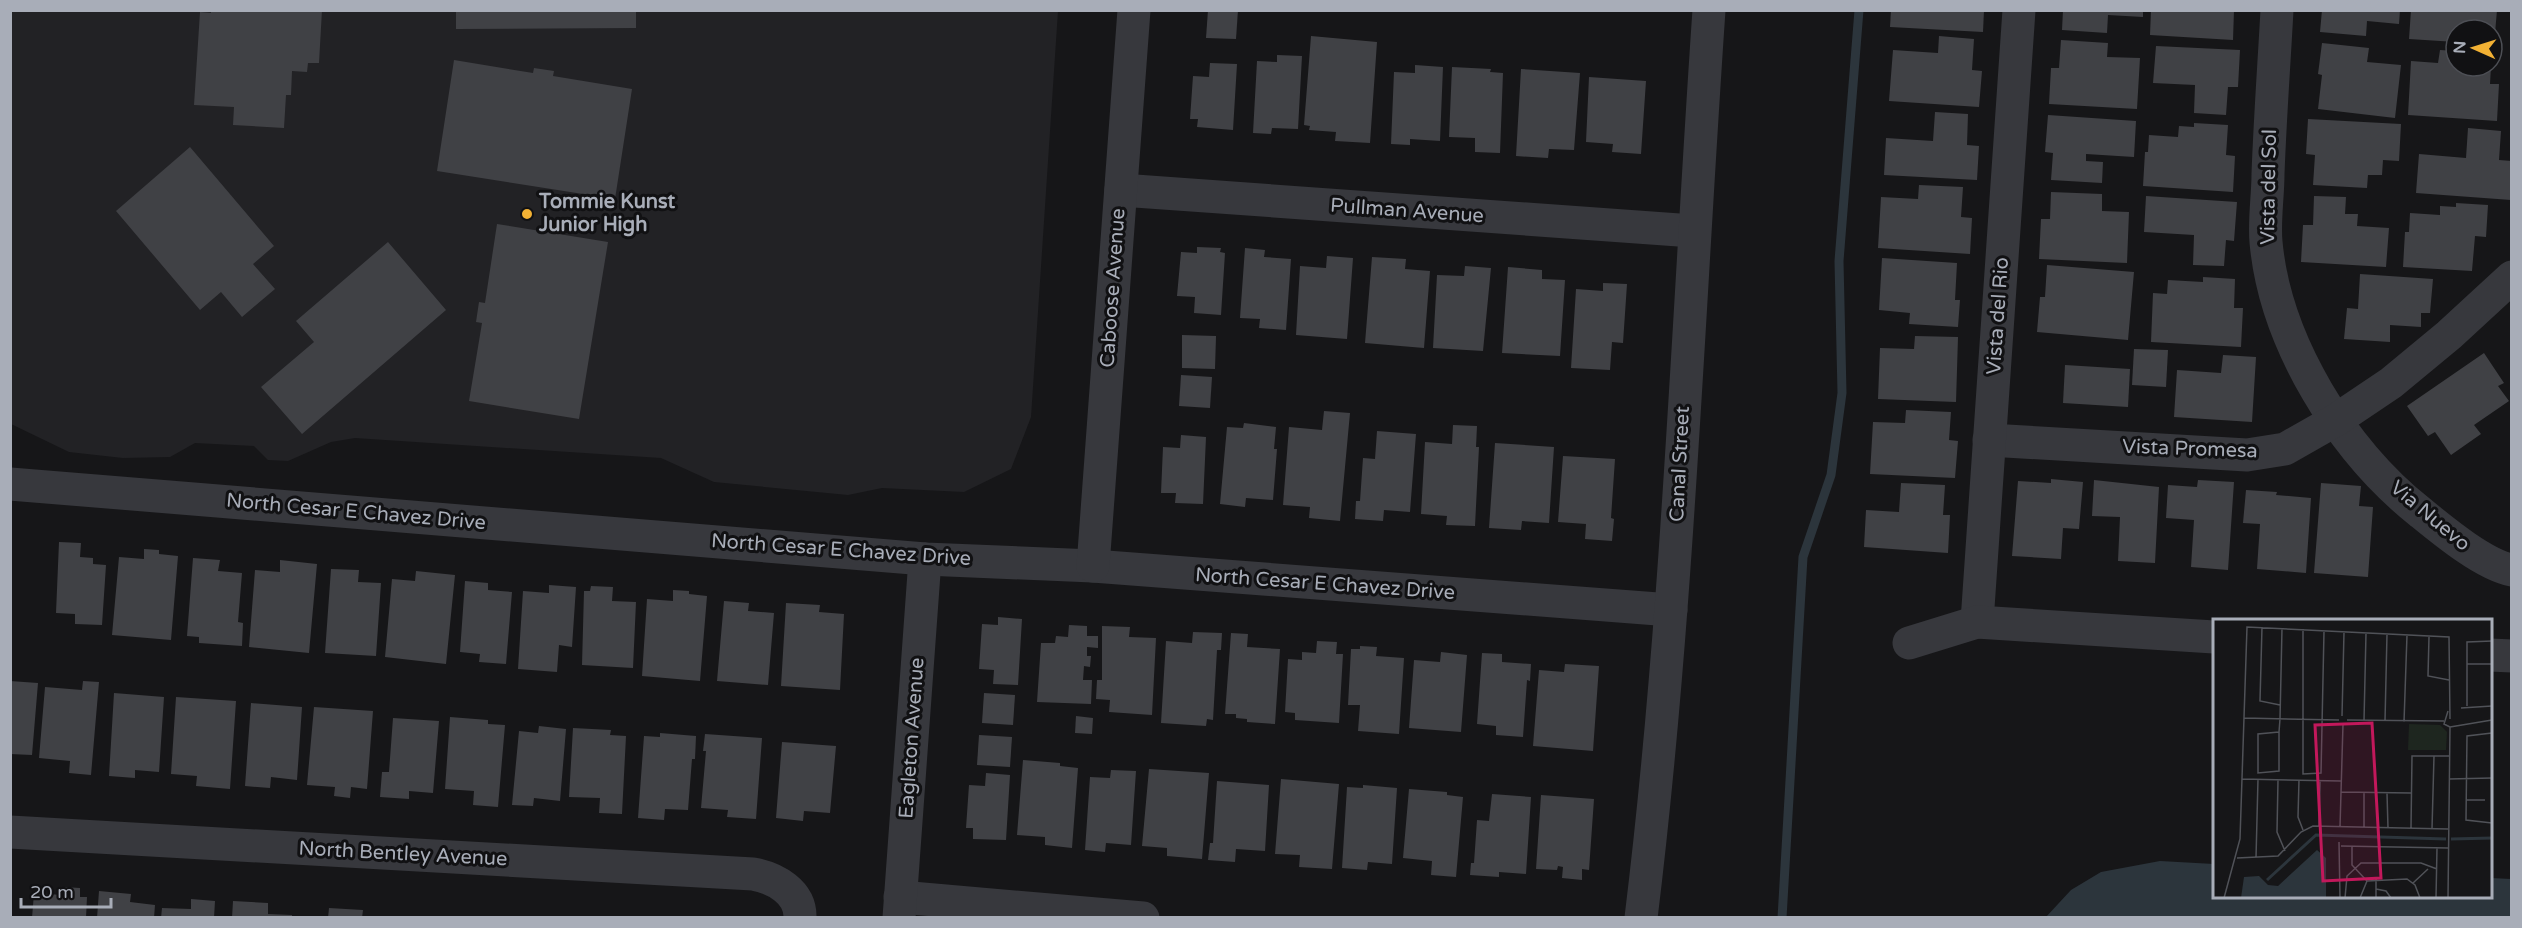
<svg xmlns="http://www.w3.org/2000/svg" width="2522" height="928" viewBox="0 0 2522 928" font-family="'Varela Round',sans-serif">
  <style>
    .built { fill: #222225 }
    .water { fill: #2c353c }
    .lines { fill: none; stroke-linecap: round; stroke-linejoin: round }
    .stream { stroke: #2c353c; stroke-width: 9 }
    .building { fill: #404145 }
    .minor { stroke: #37383d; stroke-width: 33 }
    .poi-dot { fill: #f2b134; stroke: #111113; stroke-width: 2 }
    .labels { text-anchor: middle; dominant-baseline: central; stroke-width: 6; stroke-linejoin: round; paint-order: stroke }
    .street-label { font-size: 20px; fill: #a8adb8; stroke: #111113 }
    .poi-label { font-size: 20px; font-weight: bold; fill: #a8adb8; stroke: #111113; text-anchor: start }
    .inset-river { fill: none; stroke: #2c353c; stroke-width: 3 }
    .inset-road { fill: none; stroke: #505258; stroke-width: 1.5 }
    .view { fill: #c2185b; fill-opacity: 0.15; stroke: #c2185b; stroke-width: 3 }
    .inset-edge { fill: none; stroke: #a8adb8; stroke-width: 3 }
  </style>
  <rect width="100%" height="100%" fill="#161618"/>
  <polygon class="built" points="10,11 1058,11 1031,417 1011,469 964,492 882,488 848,495 714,482 661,458 355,438 331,442 288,461 268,460 254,446 195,443 170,457 123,458 69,452 11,424"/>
  <polygon class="water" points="2160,861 2214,864 2214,896 2490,896 2491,878 2511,879 2511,917 2046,917 2071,890 2101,872"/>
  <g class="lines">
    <polyline class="stream" points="1782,918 1803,557 1831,475 1842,393 1839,261 1859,10"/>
  </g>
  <g class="building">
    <polygon points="211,10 322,10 319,63 308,63 307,72 292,71 291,95 286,95 284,128 233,125 234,107 194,105 200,12 211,13"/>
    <polygon points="456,10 636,10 636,28 456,29"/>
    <polygon points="1208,10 1238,10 1236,39 1206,38"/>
    <polygon points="1891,10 1984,10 1983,32 1890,27"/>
    <polygon points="2063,10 2143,10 2143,17 2108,15 2107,33 2062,30"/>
    <polygon points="2151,10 2234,10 2233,40 2150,35"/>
    <polygon points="2322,10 2400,10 2399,24 2367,21 2366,36 2320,32"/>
    <polygon points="2411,10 2497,10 2494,45 2492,45 2492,30 2456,30 2456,42 2409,39"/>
    <polygon points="1311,36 1377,42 1370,143 1335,141 1336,132 1309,130 1310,126 1304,125"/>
    <polygon points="1939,36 1974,39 1972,70 1982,71 1979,107 1889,101 1893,50 1938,53"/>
    <polygon points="2061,40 2108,43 2107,57 2140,58 2137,109 2049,104 2051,68 2059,68"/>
    <polygon points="2322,43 2369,48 2367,62 2401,65 2395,118 2318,109 2322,75 2318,74"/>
    <polygon points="2156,46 2240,50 2238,87 2228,87 2226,115 2194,113 2195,85 2153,83"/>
    <polygon points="2440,50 2456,51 2456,66 2491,66 2490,84 2499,84 2497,121 2408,115 2411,61 2438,63"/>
    <polygon points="1277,55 1302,56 1298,129 1272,128 1271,134 1253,133 1257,61 1277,62"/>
    <polygon points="454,60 533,73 534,68 554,71 553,76 632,89 615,199 437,171"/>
    <polygon points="1210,63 1237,64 1233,130 1197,127 1198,119 1190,119 1193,76 1209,77"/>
    <polygon points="1415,65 1443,67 1440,141 1410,139 1410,145 1391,144 1394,72 1415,73"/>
    <polygon points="1452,67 1491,69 1490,72 1503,73 1500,153 1475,152 1475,138 1449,137"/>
    <polygon points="1521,69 1580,73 1574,150 1549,149 1548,158 1516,156"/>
    <polygon points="1589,77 1646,81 1641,154 1612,152 1613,144 1586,142"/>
    <polygon points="1935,112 1968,114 1967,145 1979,146 1977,180 1884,175 1886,138 1933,141"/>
    <polygon points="2048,115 2136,121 2134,157 2086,154 2086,161 2103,162 2102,183 2051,180 2053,153 2045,152"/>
    <polygon points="2308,119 2401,124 2399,161 2383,160 2382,175 2368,175 2367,188 2313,185 2315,155 2306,154"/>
    <polygon points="2194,123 2228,125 2226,155 2235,156 2233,192 2143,186 2145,152 2148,152 2149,135 2178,137 2179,126 2194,127"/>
    <polygon points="2468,128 2501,131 2499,160 2512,161 2511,200 2416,193 2419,154 2466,158"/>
    <polygon points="190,147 274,246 253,264 275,289 242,317 221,292 200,310 116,211"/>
    <polygon points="1919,185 1963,187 1961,217 1972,218 1970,254 1878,248 1881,197 1918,199"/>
    <polygon points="2051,192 2102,194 2102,211 2129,212 2127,263 2039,259 2041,219 2050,219"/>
    <polygon points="2146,196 2237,202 2234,241 2226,240 2224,266 2193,265 2194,235 2144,232"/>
    <polygon points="2314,196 2346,197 2345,214 2358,214 2357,226 2389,228 2386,267 2301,262 2303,225 2313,225"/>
    <polygon points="2456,203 2488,205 2486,237 2475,236 2472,271 2403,267 2405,232 2409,232 2410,213 2440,215 2440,206 2456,207"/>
    <polygon points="497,224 608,242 579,419 469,401 482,323 476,322 479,302 485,303"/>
    <polygon points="388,242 446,310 302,434 261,387 314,342 296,321"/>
    <polygon points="1197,247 1221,248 1220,252 1225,253 1221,315 1194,313 1195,297 1177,296 1181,252 1197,253"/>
    <polygon points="1245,248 1265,250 1264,257 1291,259 1286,330 1259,328 1260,319 1240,318"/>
    <polygon points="1327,256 1353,258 1347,339 1296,335 1300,266 1326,268"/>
    <polygon points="1372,257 1406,259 1405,269 1430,271 1424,348 1365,343"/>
    <polygon points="1882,258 1957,263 1955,300 1960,300 1958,327 1909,324 1910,313 1879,310"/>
    <polygon points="2047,265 2134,272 2128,340 2037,332 2040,297 2045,297"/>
    <polygon points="1465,266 1491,268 1483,351 1433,348 1437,275 1464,276"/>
    <polygon points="1508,267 1542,270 1542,279 1565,280 1560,356 1502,353"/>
    <polygon points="2360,274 2433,279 2430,313 2421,313 2421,327 2390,325 2390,342 2344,339 2347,308 2358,309"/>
    <polygon points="2203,277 2235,279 2234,308 2243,308 2241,347 2151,342 2153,293 2167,294 2168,280 2203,282"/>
    <polygon points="1603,283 1627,284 1623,343 1612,342 1610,370 1571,368 1576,289 1603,291"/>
    <polygon points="1182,335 1216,336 1215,369 1182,368"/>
    <polygon points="1915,336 1958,337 1956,402 1878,399 1880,348 1914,349"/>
    <polygon points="2134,349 2168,350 2166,387 2132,385"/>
    <polygon points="2484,353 2504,383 2498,386 2509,401 2474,425 2481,434 2451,455 2435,432 2428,436 2407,406"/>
    <polygon points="2223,355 2256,357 2252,422 2174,417 2177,370 2221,373"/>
    <polygon points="2065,365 2130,369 2128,407 2063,403"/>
    <polygon points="1181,375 1212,377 1210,408 1179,406"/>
    <polygon points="1906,410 1951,412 1949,440 1958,441 1955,478 1870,474 1873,422 1905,423"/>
    <polygon points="1324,411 1350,413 1340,521 1309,518 1310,507 1283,505 1289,427 1322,430"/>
    <polygon points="1244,423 1276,427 1274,449 1277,449 1273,500 1246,498 1245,507 1220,504 1227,427 1243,428"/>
    <polygon points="1453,425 1477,426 1476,447 1479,447 1475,526 1446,525 1447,516 1421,514 1425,442 1452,444"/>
    <polygon points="1377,431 1416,434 1410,512 1384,510 1383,521 1355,519 1356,501 1360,501 1363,458 1375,459"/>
    <polygon points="1181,435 1206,437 1203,504 1175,503 1176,493 1161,493 1163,447 1180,448"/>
    <polygon points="1495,443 1554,447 1549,523 1522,521 1521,530 1489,528"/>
    <polygon points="1563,456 1615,459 1611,518 1614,519 1612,541 1585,539 1586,524 1558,522"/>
    <polygon points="2051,479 2083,482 2079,529 2063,528 2061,559 2012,556 2018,481 2051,483"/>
    <polygon points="2094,480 2159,487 2155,563 2118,561 2120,517 2092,516"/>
    <polygon points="2198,480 2234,482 2228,570 2191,567 2194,520 2166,518 2168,485 2197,487"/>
    <polygon points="1901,483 1945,485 1943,515 1950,515 1948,553 1864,547 1866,510 1899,512"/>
    <polygon points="2321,483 2361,486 2359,506 2373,507 2368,577 2314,573"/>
    <polygon points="2246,490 2277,492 2276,495 2311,498 2306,573 2257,569 2260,524 2243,523"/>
    <polygon points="59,542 81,543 80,557 93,558 93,564 106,565 102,625 75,624 75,614 56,613"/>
    <polygon points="144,549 159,550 159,554 178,556 171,640 112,635 119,557 144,559"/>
    <polygon points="193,558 220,560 218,571 242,573 238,622 243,623 242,646 199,643 199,637 187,636"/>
    <polygon points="280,560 317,564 309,653 249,647 255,570 280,572"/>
    <polygon points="331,569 359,570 358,582 381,583 376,656 325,653"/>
    <polygon points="416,571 455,575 446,664 385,657 392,579 415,581"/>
    <polygon points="465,581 488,583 488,590 512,592 506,664 479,662 480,654 460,652"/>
    <polygon points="549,585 576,587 572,647 559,645 557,672 518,669 523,591 549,593"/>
    <polygon points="591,586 613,587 612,601 636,602 633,668 582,665 584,591 590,591"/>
    <polygon points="673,590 689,591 689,594 707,596 700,681 642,676 647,599 673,601"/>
    <polygon points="724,601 749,603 748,611 774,613 768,685 717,681"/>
    <polygon points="786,603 820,605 819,612 844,614 840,690 781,686"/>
    <polygon points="998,617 1022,619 1018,685 993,684 994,670 979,669 982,624 998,625"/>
    <polygon points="1069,625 1087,626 1087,636 1098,636 1098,648 1087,647 1087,656 1091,656 1090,667 1084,666 1083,680 1092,680 1091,704 1037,702 1041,643 1055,643 1056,636 1068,637"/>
    <polygon points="1102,626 1130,627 1129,637 1156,638 1152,715 1109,712 1110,700 1096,699 1097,680 1102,680"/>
    <polygon points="1193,632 1222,633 1221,650 1217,650 1213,720 1207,719 1206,726 1161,723 1166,641 1192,643"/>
    <polygon points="1231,633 1248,634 1247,647 1280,649 1275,724 1247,722 1247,719 1236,718 1236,714 1225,714"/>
    <polygon points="1317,641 1337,642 1336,654 1343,654 1339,723 1295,720 1295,713 1285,712 1288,659 1302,660 1302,652 1316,653"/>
    <polygon points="1360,646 1377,647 1376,656 1404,658 1399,734 1358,731 1360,705 1348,705 1351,649 1360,649"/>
    <polygon points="1441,652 1467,655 1461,732 1409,728 1414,660 1440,662"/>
    <polygon points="1482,653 1502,654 1502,662 1531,664 1530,681 1527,680 1523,737 1496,735 1496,726 1477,724"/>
    <polygon points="1565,664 1599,666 1593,751 1533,746 1539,670 1564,672"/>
    <polygon points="10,681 38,683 32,755 10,754"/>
    <polygon points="83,681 99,682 91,775 69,773 70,761 39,758 45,687 82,690"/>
    <polygon points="114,693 164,697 159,772 135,770 135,778 109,776"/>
    <polygon points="984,693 1015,695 1013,725 982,723"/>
    <polygon points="176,697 236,701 230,789 196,786 197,776 171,774"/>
    <polygon points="251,703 302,707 297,780 271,777 270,788 245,786"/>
    <polygon points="314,707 373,711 367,789 351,787 350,798 334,796 335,787 307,785"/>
    <polygon points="1076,716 1093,718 1092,734 1075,733"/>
    <polygon points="450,717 488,720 488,724 505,725 498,807 473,805 474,791 445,789"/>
    <polygon points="393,718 439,721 433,793 409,791 409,799 380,797 382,772 389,772"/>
    <polygon points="539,726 566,729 560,801 534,798 533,806 512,805 519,731 538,733"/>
    <polygon points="573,728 611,730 610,735 626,736 622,814 599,813 600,798 569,797"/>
    <polygon points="660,733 696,736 695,759 692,759 688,810 665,809 664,820 638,818 644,736 660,737"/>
    <polygon points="705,734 762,738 756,819 727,817 728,810 701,808 706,751 703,751"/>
    <polygon points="979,735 1012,737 1010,767 977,765"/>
    <polygon points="782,742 836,746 830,813 804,811 803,821 776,818"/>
    <polygon points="1023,760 1060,763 1060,766 1078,768 1072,848 1045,845 1045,837 1017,835"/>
    <polygon points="1149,769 1209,773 1202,859 1167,856 1167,848 1142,846"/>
    <polygon points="1111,770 1136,771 1131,845 1106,843 1105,852 1085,850 1090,777 1110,778"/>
    <polygon points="986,773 1010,775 1006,840 973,839 973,828 966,828 969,785 985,786"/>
    <polygon points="1281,779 1339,784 1332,869 1299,867 1300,855 1275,854"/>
    <polygon points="1217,781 1269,785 1265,851 1236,849 1235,862 1208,860 1210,843 1213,843"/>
    <polygon points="1363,785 1397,788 1392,864 1368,862 1367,870 1342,868 1347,787 1363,788"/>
    <polygon points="1409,789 1447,792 1447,795 1463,797 1456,877 1431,875 1432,861 1403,858"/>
    <polygon points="1492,794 1531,797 1526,874 1499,872 1499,877 1470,875 1471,863 1474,863 1477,820 1489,821"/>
    <polygon points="1541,795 1594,799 1589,870 1582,869 1582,880 1562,878 1563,867 1558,866 1557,870 1536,869"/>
    <polygon points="63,887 80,888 80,897 87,897 86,918 32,918 34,893 62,895"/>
    <polygon points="99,891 131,894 130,902 155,905 154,918 97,918"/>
    <polygon points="191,899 215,901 214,918 161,918 162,908 191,909"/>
    <polygon points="233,901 268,903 268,914 292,915 292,918 232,918"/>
    <polygon points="329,908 363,910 362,918 328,918"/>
  </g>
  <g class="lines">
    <g class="minor">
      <path d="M2277,10C2274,65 2270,119 2268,174C2268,196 2264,220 2266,242C2275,342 2342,450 2420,512C2442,530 2484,565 2512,570"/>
      <polyline points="1121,190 1693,231"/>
      <polyline points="1989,440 2247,455 2285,449 2336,420 2391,383 2449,335 2512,277"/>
      <polyline points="10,484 925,559 1093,566 1671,610"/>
      <polyline points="1093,566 1134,10"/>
      <polyline points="1977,622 2019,10"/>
      <polyline points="1909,643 1977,622 2214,637"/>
      <polyline points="2490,655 2512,656"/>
      <path d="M10,832L753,874C775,878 801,892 800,918"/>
      <polyline points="900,897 1143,918"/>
      <polyline points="899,918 925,559"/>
      <path d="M1641,918C1678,617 1688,313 1709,10"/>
    </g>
  </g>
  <circle class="poi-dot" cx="527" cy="214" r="6"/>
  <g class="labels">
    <g class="street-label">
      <text transform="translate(2269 187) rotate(-89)">Vista del Sol</text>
      <text transform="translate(1407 211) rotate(4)">Pullman Avenue</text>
      <text transform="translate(1113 288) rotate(-86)">Caboose Avenue</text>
      <text transform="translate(1998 316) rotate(-86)">Vista del Rio</text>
      <text transform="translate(2190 449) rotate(2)">Vista Promesa</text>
      <text transform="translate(1680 464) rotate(-87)">Canal Street</text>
      <text transform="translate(356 512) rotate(5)">North Cesar E Chavez Drive</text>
      <text transform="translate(2430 516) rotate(40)">Via Nuevo</text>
      <text transform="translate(841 550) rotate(4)">North Cesar E Chavez Drive</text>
      <text transform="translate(1325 584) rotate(4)">North Cesar E Chavez Drive</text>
      <text transform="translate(912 738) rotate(-86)">Eagleton Avenue</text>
      <text transform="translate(403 854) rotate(3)">North Bentley Avenue</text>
    </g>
    <g class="poi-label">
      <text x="539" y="202">Tommie Kunst<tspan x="539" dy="23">Junior High</tspan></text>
    </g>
  </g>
  <g transform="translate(2213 619)">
    <rect width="279" height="279" fill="#161618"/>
    <path d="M196,105L227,106L234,113L233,131H195Z" fill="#1e261f"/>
    <path d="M104,231L113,239V279H28L31,258L46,257L55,266L65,267Z" fill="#2c353c"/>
    <path class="inset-river" d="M238,220L279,219M54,261L103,216L233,220"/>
    <path class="inset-road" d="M49,8L47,82L67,86M90,10V155L108,154L111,12M216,18L215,57L236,61M254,45H279M254,87V23L279,22M248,89L279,87M235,92L231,105L237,108M129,97L131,13M31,99L126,101M134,101L231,102M151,102L153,14M172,102L174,15M191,103L194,16M237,108L279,101M66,113L45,115V154L66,152V113L67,100L69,9M279,114L254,117L253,201L279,204M29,160L128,162M236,160L279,159M65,161L64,213L72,232M86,161L85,198L90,211M128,173L198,174M174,174L175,209M253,181H272M106,207L107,162M127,208L130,105M151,208V173M198,209L199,137H236M219,210L221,137M126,223L127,279M128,227L235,229M139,227V246L154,262M24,239L65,237L88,213L100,207L235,210M43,239L45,160M163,260V279M154,262L194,260L202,266L207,279M200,264L215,250M163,270L173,272L178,279M11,279L27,220L34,8L236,18L237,100M132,279L134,257L148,244H208L224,250M147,279L154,262M223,279L224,229M235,279L237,108"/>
    <path class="view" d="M159,104L168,259L110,262L102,106Z"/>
    <rect width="279" height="279" class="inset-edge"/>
  </g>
  <rect width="2522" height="928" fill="none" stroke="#a8adb8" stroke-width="24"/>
  <g transform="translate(2474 48) rotate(273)"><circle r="28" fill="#111113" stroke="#4d4f55" stroke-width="1.5"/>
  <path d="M0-4.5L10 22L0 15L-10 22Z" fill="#f2b134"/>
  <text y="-9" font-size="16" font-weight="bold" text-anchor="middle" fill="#a8adb8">N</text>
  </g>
  <path d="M21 898v9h90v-9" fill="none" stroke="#a8adb8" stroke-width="3"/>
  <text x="30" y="898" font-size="18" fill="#a8adb8" stroke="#111113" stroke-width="4.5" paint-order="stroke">20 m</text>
</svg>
